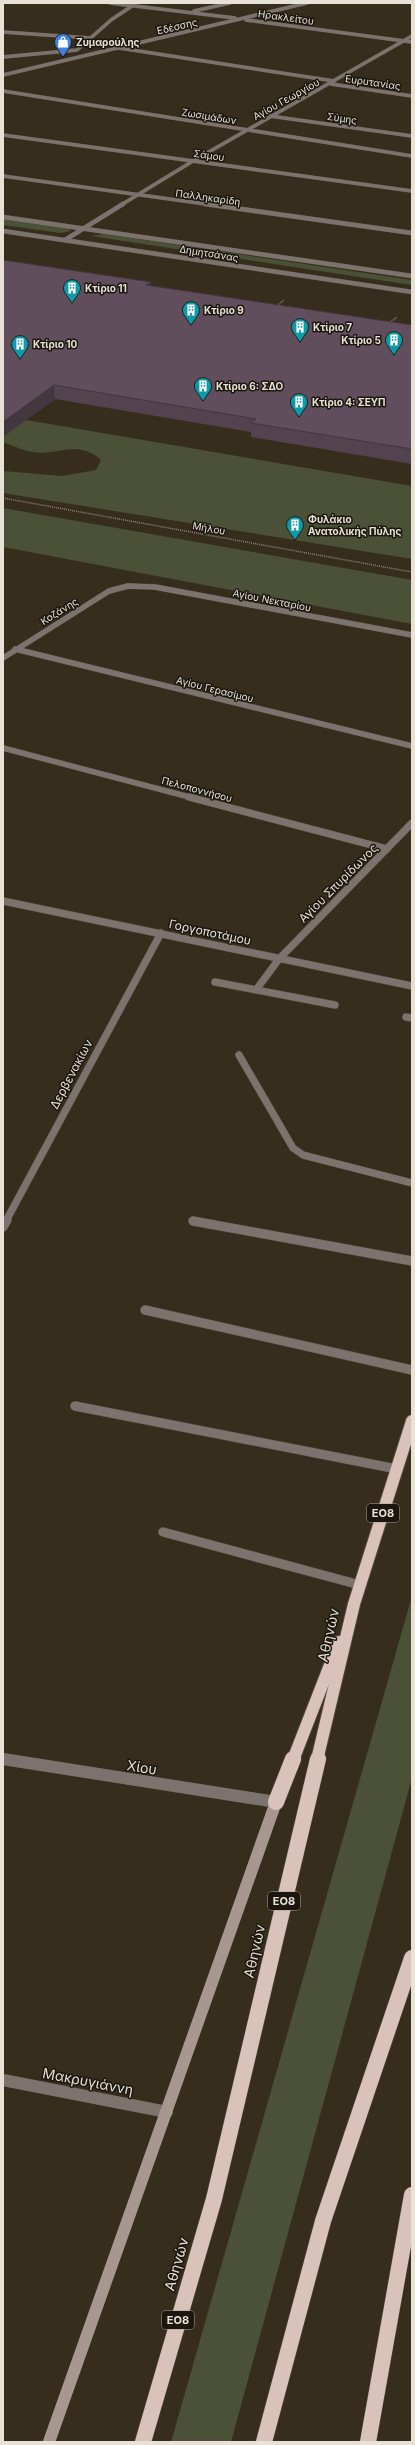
<svg xmlns="http://www.w3.org/2000/svg" width="415" height="2445" viewBox="0 0 415 2445" font-family="Inter,sans-serif">
  <style>
    .green { fill: #4a5136 }
    .lines { fill: none; stroke-linecap: round; stroke-linejoin: round }
    .service-far2-casing { stroke: #534a3a; stroke-width: 4 }
    .service-far1-casing { stroke: #534a3a; stroke-width: 8 }
    .service-casing { stroke: #534a3a; stroke-width: 10 }
    .pedestrian-casing { stroke: #534a3a; stroke-width: 4 }
    .minor-far5-casing { stroke: #534a3a; stroke-width: 4 }
    .minor-far4-casing { stroke: #534a3a; stroke-width: 5 }
    .minor-far3-casing { stroke: #534a3a; stroke-width: 6 }
    .minor-far2-casing { stroke: #534a3a; stroke-width: 8 }
    .minor-far1-casing { stroke: #534a3a; stroke-width: 10 }
    .minor-casing { stroke: #534a3a; stroke-width: 12 }
    .secondary-casing { stroke: #534a3a; stroke-width: 12 }
    .trunk-far1-casing { stroke: #534a3a; stroke-width: 14 }
    .trunk-casing { stroke: #534a3a; stroke-width: 17 }
    .path { stroke: #8c8476; stroke-width: 1.5; stroke-dasharray: 1 1; stroke-linecap: butt }
    .service-far2 { stroke: #7c726e; stroke-width: 3.5 }
    .service-far1 { stroke: #7c726e; stroke-width: 7 }
    .service { stroke: #7c726e; stroke-width: 9 }
    .pedestrian { stroke: #7c726e; stroke-width: 3.5 }
    .minor-far5 { stroke: #7c726e; stroke-width: 3.5 }
    .minor-far4 { stroke: #7c726e; stroke-width: 4.5 }
    .minor-far3 { stroke: #7c726e; stroke-width: 5.5 }
    .minor-far2 { stroke: #7c726e; stroke-width: 7 }
    .minor-far1 { stroke: #7c726e; stroke-width: 9 }
    .minor { stroke: #7c726e; stroke-width: 12 }
    .secondary { stroke: #a89791; stroke-width: 12 }
    .trunk-far1 { stroke: #d8c2b9; stroke-width: 12 }
    .trunk { stroke: #d8c2b9; stroke-width: 16 }
    .wall { fill: #53434f }
    .shaded-wall { fill: #433740 }
    .building { fill: #604e5c; stroke: #433740 }
    .labels { text-anchor: middle; dominant-baseline: central; stroke-width: 3; stroke-linejoin: round; paint-order: stroke }
    .far-street-label { font-size: 10px; fill: #e7e1d6; stroke: #1b160f }
    .far-poi-label { font-size: 10px; font-weight: bold; fill: #e7e1d6; stroke: #1b160f; text-anchor: start }
    .shield { fill: #1b160f; stroke: #aaa49a; stroke-width: 1 }
    .shield-label { font-size: 11px; font-weight: bold; fill: #e7e1d6 }
    .street-label { font-size: 12px; fill: #e7e1d6; stroke: #1b160f }
    .near-street-label { font-size: 14px; fill: #e7e1d6; stroke: #1b160f }
  </style>
  <rect width="100%" height="100%" fill="#372d1c"/>
  <g class="green">
    <polygon points="3,219 68,228 71,231 60,233 3,225"/>
    <polygon points="104,234 412,280 412,285 91,236"/>
    <path d="M3,416L412,486V559L3,493V471L62,476L96,470L101,460C78,439 58,456 33,452C23,451 12,445 3,442Z"/>
    <polygon points="3,508 412,580 412,624 3,547"/>
    <polygon points="412,1596 412,1778 231,2442 171,2442"/>
  </g>
  <g class="lines">
    <g class="service-far2-casing">
      <polyline id="service-far2" points="119,48 334,81"/>
    </g>
    <g class="service-far1-casing">
      <g id="service-far1">
        <polyline points="215,982 335,1005"/>
        <polyline points="256,990 279,959"/>
        <polyline points="406,1017 412,1018"/>
        <polyline points="239,1055 293,1148 303,1155 412,1183"/>
      </g>
    </g>
    <g class="service-casing">
      <g id="service">
        <polyline points="193,1221 412,1261"/>
        <polyline points="145,1310 412,1370"/>
        <polyline points="75,1406 397,1469"/>
        <polyline points="163,1532 360,1585"/>
      </g>
    </g>
    <g class="pedestrian-casing">
      <polyline id="pedestrian" points="331,84 412,96"/>
    </g>
    <g class="minor-far5-casing">
      <g id="minor-far5">
        <polyline points="110,3 235,18"/>
        <polyline points="194,11 230,3"/>
        <polyline points="246,20 412,42"/>
        <polyline points="3,32 90,38"/>
        <polyline points="3,57 77,50 111,20 135,4"/>
        <polyline points="3,75 307,3"/>
        <polyline points="3,91 412,156"/>
        <polyline points="270,116 412,136"/>
        <polyline points="3,135 412,191"/>
        <polyline points="3,176 213,205"/>
        <polyline points="121,205 193,161 412,36"/>
      </g>
    </g>
    <g class="minor-far4-casing">
      <g id="minor-far4">
        <polyline points="205,204 412,233"/>
        <polyline points="3,217 412,276"/>
        <polyline points="3,231 412,292"/>
        <polyline points="65,240 123,204"/>
      </g>
    </g>
    <g class="minor-far3-casing">
      <g id="minor-far3">
        <polyline points="15,649 412,746"/>
        <polyline points="3,658 109,591 128,586 155,587 412,635"/>
        <polyline points="3,748 193,798"/>
      </g>
    </g>
    <g class="minor-far2-casing">
      <g id="minor-far2">
        <polyline points="189,797 387,849"/>
        <polyline points="3,901 412,986"/>
        <polyline points="279,959 412,823"/>
        <polyline points="6,1221 161,933"/>
      </g>
    </g>
    <g class="minor-far1-casing">
      <g id="minor-far1">
        <polyline points="3,1227 7,1220"/>
        <polyline points="3,1759 6,1760"/>
      </g>
    </g>
    <g class="minor-casing">
      <g id="minor">
        <polyline points="3,1759 276,1802"/>
        <polyline points="3,2080 167,2112"/>
      </g>
    </g>
    <g class="secondary-casing">
      <polyline id="secondary" points="49,2442 276,1802"/>
    </g>
    <g class="trunk-far1-casing">
      <g id="trunk-far1">
        <polyline points="293,1760 339,1642"/>
        <polyline points="317,1760 354,1604 412,1421"/>
      </g>
    </g>
    <g class="trunk-casing">
      <g id="trunk">
        <polyline points="276,1802 293,1759"/>
        <polyline points="143,2442 214,2199 318,1759"/>
        <polyline points="264,2442 323,2221 412,1958"/>
        <polyline points="368,2442 412,2195"/>
      </g>
    </g>
    <g class="path">
      <polyline points="276,307 284,300"/>
      <polyline points="388,324 397,317"/>
      <polyline points="3,498 412,572"/>
    </g>
    <use href="#service-far2" class="service-far2"/>
    <use href="#service-far1" class="service-far1"/>
    <use href="#service" class="service"/>
    <use href="#pedestrian" class="pedestrian"/>
    <use href="#minor-far5" class="minor-far5"/>
    <use href="#minor-far4" class="minor-far4"/>
    <use href="#minor-far3" class="minor-far3"/>
    <use href="#minor-far2" class="minor-far2"/>
    <use href="#minor-far1" class="minor-far1"/>
    <use href="#minor" class="minor"/>
    <use href="#secondary" class="secondary"/>
    <use href="#trunk-far1" class="trunk-far1"/>
    <use href="#trunk" class="trunk"/>
  </g>
  <polygon class="wall" points="151,282 151,286 412,325 412,464 251,437 251,432 55,399 3,437"/>
  <g class="shaded-wall">
    <polygon points="151,282 151,295 146,285"/>
    <polygon points="54,385 55,399 3,437 3,422"/>
  </g>
  <polygon class="building" points="3,260 151,282 146,285 412,325 412,449 251,423 256,419 54,385 3,422"/>
  <defs>
    <g id="shop-pin" transform="scale(0.9)"><path d="M0 17L-7.5 6A9.5 9.5 0 1 1 7.5 6Z" fill="#3f7fe0" stroke="#1b160f"/><path d="M-5-2.5h2.3a2.7 3.5 0 0 1 5.4 0H5L5.5 6h-11ZM-1.5-2.5h3a1.5 2.3 0 0 0-3 0Z" fill="#fff"/></g>
    <g id="building-pin" transform="scale(0.9)"><path d="M0 17L-7.5 6A9.5 9.5 0 1 1 7.5 6Z" fill="#0f9aa8" stroke="#1b160f"/><path d="M-4-6H4V6H1V3H-1V6H-4ZM-2.5-4.3h1.7v1.8h-1.7ZM.8-4.3h1.7v1.8H.8ZM-2.5-1h1.7V.8h-1.7ZM.8-1h1.7V.8H.8Z" fill="#fff"/></g>
  </defs>
  <g fill-rule="evenodd">
    <use href="#shop-pin" x="63" y="42"/>
    <use href="#building-pin" x="72" y="288"/>
    <use href="#building-pin" x="191" y="310"/>
    <use href="#building-pin" x="300" y="327"/>
    <use href="#building-pin" x="394" y="340"/>
    <use href="#building-pin" x="20" y="344"/>
    <use href="#building-pin" x="203" y="386"/>
    <use href="#building-pin" x="299" y="402"/>
    <use href="#building-pin" x="295" y="525"/>
  </g>
  <g class="labels">
    <g class="far-street-label">
      <text transform="translate(286 17) rotate(8)">Ηρακλείτου</text>
      <text transform="translate(177 26) rotate(-13)">Εδέσσης</text>
      <text transform="translate(373 82) rotate(8)">Ευρυτανίας</text>
      <text transform="translate(286 99) rotate(-29)">Αγίου Γεωργίου</text>
      <text transform="translate(209 116) rotate(9)">Ζωσιμάδων</text>
      <text transform="translate(342 118) rotate(8)">Σύμης</text>
      <text transform="translate(209 155) rotate(8)">Σάμου</text>
      <text transform="translate(208 197) rotate(8)">Παλληκαρίδη</text>
      <text transform="translate(209 253) rotate(9)">Δημητσάνας</text>
      <text transform="translate(209 528) rotate(10)">Μήλου</text>
      <text transform="translate(272 600) rotate(11)">Αγίου Νεκταρίου</text>
      <text transform="translate(59 611) rotate(-32)">Κοζάνης</text>
      <text transform="translate(215 689) rotate(14)">Αγίου Γερασίμου</text>
      <text transform="translate(197 789) rotate(15)">Πελοποννήσου</text>
    </g>
    <g class="far-poi-label">
      <text x="76" y="42">Ζυμαρούλης</text>
      <text x="85" y="288">Κτίριο 11</text>
      <text x="204" y="310">Κτίριο 9</text>
      <text x="313" y="327">Κτίριο 7</text>
      <text x="381" y="340" text-anchor="end">Κτίριο 5</text>
      <text x="33" y="344">Κτίριο 10</text>
      <text x="216" y="386">Κτίριο 6: ΣΔΟ</text>
      <text x="312" y="402">Κτίριο 4: ΣΕΥΠ</text>
      <text x="308" y="519">Φυλάκιο<tspan x="308" dy="12">Ανατολικής Πύλης</tspan></text>
    </g>
    <g class="shield">
      <rect x="367" y="1504" width="32" height="18" rx="3"/>
      <rect x="268" y="1892" width="32" height="18" rx="3"/>
      <rect x="162" y="2311" width="32" height="18" rx="3"/>
    </g>
    <g class="shield-label">
      <text x="383" y="1513">ΕΟ8</text>
      <text x="284" y="1901">ΕΟ8</text>
      <text x="178" y="2320">ΕΟ8</text>
    </g>
    <g class="street-label">
      <text transform="translate(338 883) rotate(-45)">Αγίου Σπυρίδωνος</text>
      <text transform="translate(210 932) rotate(12)">Γοργοποτάμου</text>
      <text transform="translate(71 1074) rotate(-62)">Δερβενακίων</text>
    </g>
    <g class="near-street-label">
      <text transform="translate(328 1635) rotate(-77)">Αθηνών</text>
      <text transform="translate(142 1767) rotate(9)">Χίου</text>
      <text transform="translate(254 1951) rotate(-77)">Αθηνών</text>
      <text transform="translate(88 2081) rotate(11)">Μακρυγιάννη</text>
      <text transform="translate(176 2264) rotate(-74)">Αθηνών</text>
    </g>
  </g>
  <rect width="415" height="2445" fill="none" stroke="#e7e1d6" stroke-width="8"/>
</svg>
